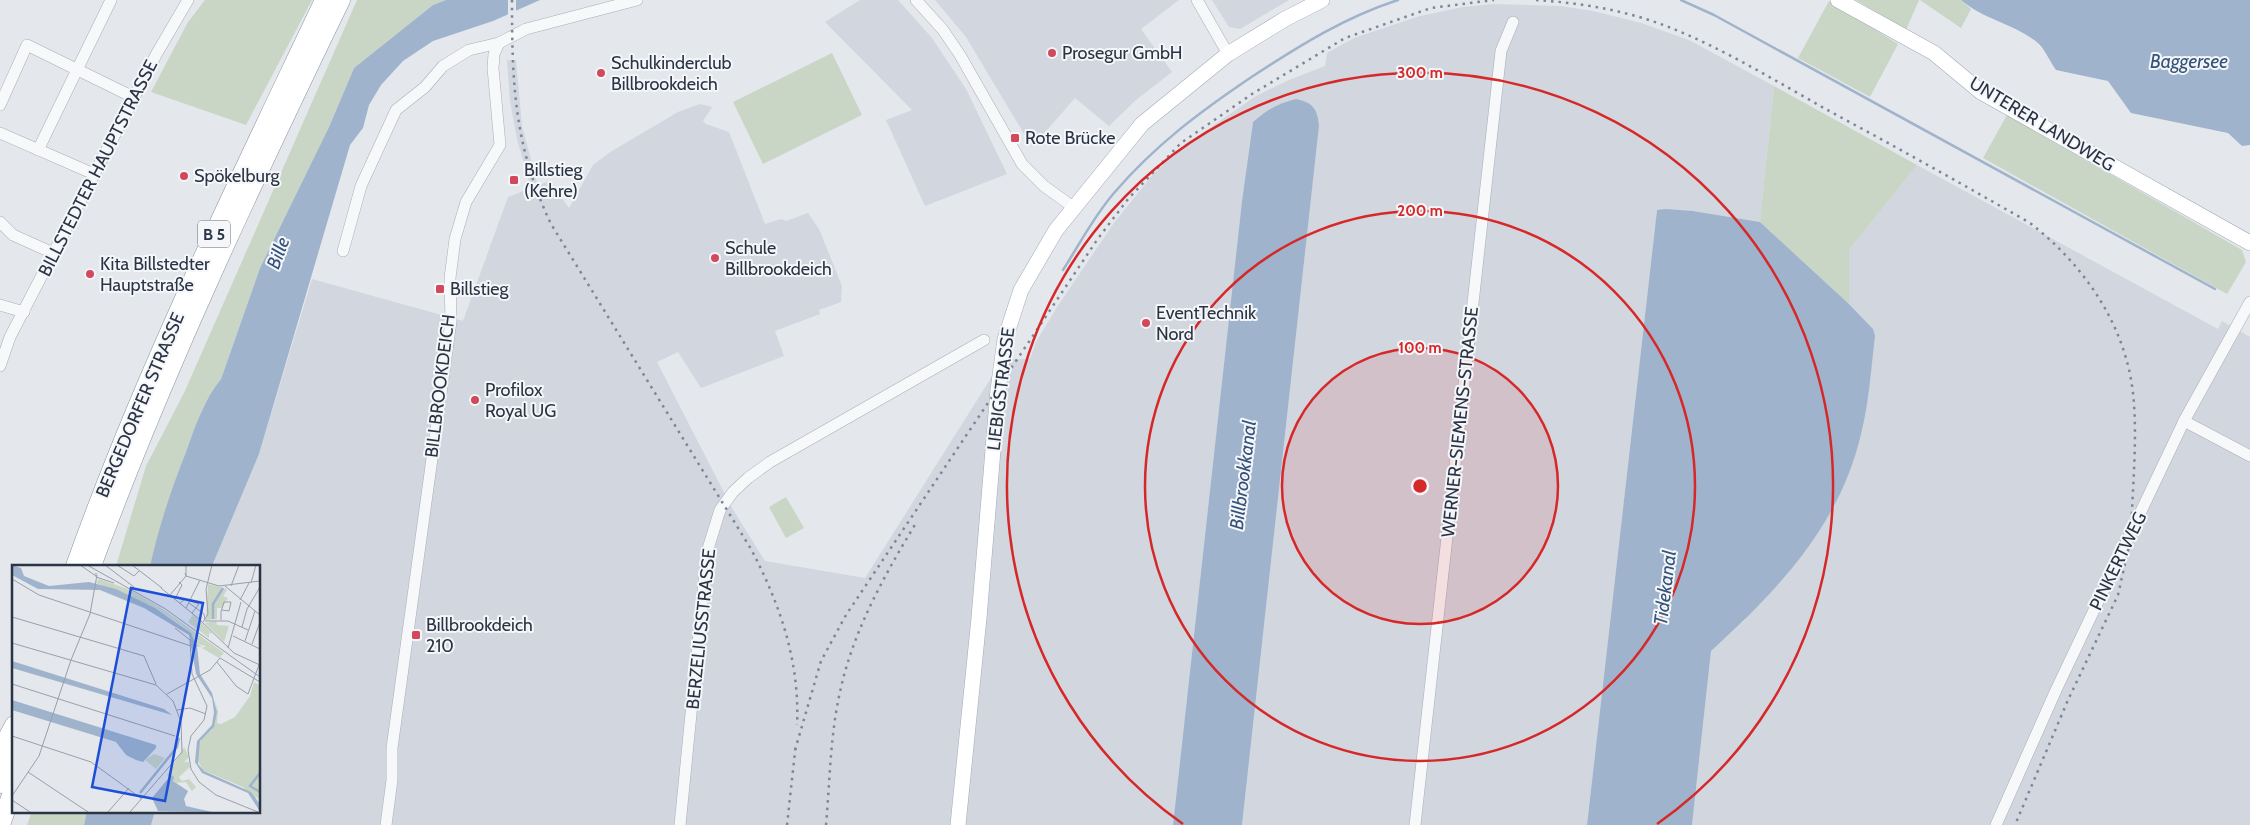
<svg xmlns="http://www.w3.org/2000/svg" width="2250" height="825" viewBox="0 0 2250 825" font-family="Cabin,sans-serif">
  <style>
    .built { fill: #d2d6de }
    .green { fill: #c9d6c5 }
    .water { fill: #9fb4cc }
    .pier { fill: #e4e7ec }
    .lines { fill: none; stroke-linecap: round; stroke-linejoin: round }
    .stream { stroke: #9fb4cc; stroke-width: 2.5 }
    .minor-casing { stroke: #a9aeb7; stroke-width: 12 }
    .major-casing { stroke: #a3abb8; stroke-width: 16 }
    .highway-casing { stroke: #8b94a3; stroke-width: 19 }
    .minor { stroke: #f7f8fa; stroke-width: 11 }
    .major { stroke: #fff; stroke-width: 15 }
    .highway { stroke: #fff; stroke-width: 18 }
    .rail { stroke: #7d8696; stroke-width: 2.5; stroke-dasharray: 2.5 5; stroke-linecap: butt }
    .ring { fill: none; stroke: #d62828; stroke-width: 2.5 }
    .poi-dot { fill: #d1495b; stroke: #f4f6f9; stroke-width: 2 }
    .labels { text-anchor: middle; dominant-baseline: central; stroke-width: 4; stroke-linejoin: round; paint-order: stroke }
    .shield { fill: #f4f6f9; stroke: #676e7b; stroke-width: 1 }
    .shield-label { font-size: 16px; font-weight: bold; fill: #2b3445 }
    .poi-label { font-size: 18px; fill: #2b3445; stroke: #f4f6f9; text-anchor: start }
    .street-label { font-size: 18px; fill: #2b3445; stroke: #f4f6f9 }
    .water-label { font-size: 19px; font-style: italic; fill: #34527a; stroke: #f4f6f9 }
    .inset-river { fill: none; stroke: #9fb4cc; stroke-width: 2.5 }
    .inset-road { fill: none; stroke: #9a9fa9; stroke-width: 1 }
    .view { fill: #1d4ed8; fill-opacity: 0.15; stroke: #1d4ed8; stroke-width: 2.5 }
    .inset-edge { fill: none; stroke: #2b3445; stroke-width: 2.5 }
    .centre { fill: #d62828; stroke: #f4f6f9; stroke-width: 2.5 }
    .ring-label { font-size: 15px; text-anchor: middle; font-weight: bold; fill: #d62828; stroke: #f4f6f9; stroke-width: 4; stroke-linejoin: round; paint-order: stroke }
  </style>
  <rect width="100%" height="100%" fill="#e4e7ec"/>
  <g class="built">
    <polygon points="860,0 898,0 932,38 966,89 1007,174 925,206 886,120 912,110 825,22"/>
    <polygon points="935,0 1179,0 1141,29 1172,72 1136,100 1109,126 1075,98 1032,147 966,37"/>
    <polygon points="1212,0 1289,0 1240,29 1229,27"/>
    <polygon points="1494,4 1560,6 1593,11 1641,23 1689,40 1774,86 1760,222 1693,211 1657,210 1587,825 1242,825 1319,126 1262,114 1253,122 1242,201 1173,825 151,825 155,811 259,811 259,566 212,566 259,454 312,279 463,321 508,197 549,181 569,208 593,165 612,151 678,112 700,104 712,107 703,121 706,124 729,132 765,224 781,219 786,221 808,213 819,229 842,286 841,302 819,310 820,314 775,331 784,356 701,388 678,352 657,362 732,508 765,561 865,578 1003,359 1030,359 1036,342 1057,307 1114,223 1154,173 1188,143 1256,96 1289,80 1325,66 1327,53 1354,38 1420,16 1463,7"/>
    <polygon points="507,60 516,60 522,126 537,182 530,185 517,139 510,101"/>
    <polygon points="1917,165 2218,329 2222,321 2250,337 2250,825 1692,825 1711,651 1745,620 1867,323 1849,304 1849,250"/>
  </g>
  <g class="green">
    <polygon points="205,0 312,0 246,125 151,92 188,22"/>
    <path d="M357,0H446L433,5L354,68L329,127L260,268L221,379C204,400 195,426 186,452C172,490 159,527 150,566H116L146,466L184,393Z"/>
    <polygon points="1856,0 1919,0 1906,30"/>
    <polygon points="1920,0 1961,0 1971,9 1961,28"/>
    <polygon points="1829,1 1898,44 1870,97 1798,58"/>
    <polygon points="832,53 862,115 763,164 733,102"/>
    <polygon points="1774,86 1917,165 1849,250 1849,304 1760,222"/>
    <polygon points="2007,115 2242,250 2246,262 2227,294 1983,158"/>
    <polygon points="786,497 804,528 786,538 769,507"/>
    <polygon points="32,811 87,811 84,825 27,825"/>
  </g>
  <g class="water">
    <path d="M446,0H540L493,21L433,41L403,61L381,85L369,105L363,128L350,145L259,454L212,566H150C159,526 171,490 186,452C195,426 204,400 221,379L260,268L329,127L354,68L433,5Z"/>
    <path d="M1961,0H2250V145L2242,146L2228,133L2131,113L2108,81L2056,70C2050,62 2046,51 2039,44C2016,24 1984,20 1961,0Z"/>
    <path d="M1296,99C1314,103 1317,109 1319,126L1242,825H1173L1242,201L1253,122C1266,110 1279,103 1296,99Z"/>
    <path d="M1666,209L1693,211L1760,222L1849,304L1873,329L1875,336C1871,369 1869,402 1861,434C1840,525 1778,590 1711,651L1692,825H1587L1657,210Z"/>
    <polygon points="87,811 155,811 151,825 84,825"/>
  </g>
  <polygon class="pier" points="508,0 516,0 516,12 508,16"/>
  <g class="lines">
    <g class="stream">
      <polyline points="1681,0 1714,15 2215,289"/>
      <path d="M1063,270C1079,245 1094,216 1114,193C1155,145 1201,111 1253,76C1299,46 1345,17 1398,0"/>
    </g>
    <g class="minor-casing">
      <g id="minor">
        <polyline points="916,0 943,30 960,55 1022,164 1044,186 1073,207"/>
        <polyline points="1197,0 1228,54"/>
        <polyline points="0,105 27,45 133,97"/>
        <polyline points="0,133 94,174"/>
        <polyline points="38,150 111,0"/>
        <polyline points="0,222 13,235 53,253"/>
        <polyline points="343,251 361,186 396,110 425,87 443,66 469,50 499,43 526,29 637,0"/>
        <polyline points="0,305 24,312"/>
        <polyline points="0,366 10,337 157,53 188,0"/>
        <polyline points="2184,421 2250,456"/>
        <polyline points="386,825 392,780 392,748 451,321 450,278 455,239 466,202 500,145 493,68 494,54 499,43"/>
        <polyline points="680,825 707,552 720,510 733,492 748,478 770,462 984,340"/>
        <polyline points="1415,825 1501,51 1513,22"/>
        <polyline points="1996,825 2056,690 2184,421 2250,302"/>
      </g>
    </g>
    <g class="major-casing">
      <g id="major">
        <polyline points="1838,0 1934,53 1981,92 2250,243"/>
        <polyline points="958,825 979,618 998,390 1005,339 1021,290 1056,230 1142,124 1228,54 1285,19 1322,0"/>
      </g>
    </g>
    <g class="highway-casing">
      <g id="highway">
        <path d="M75,566C144,372 236,186 324,0"/>
        <path d="M92,566C163,373 251,186 341,0"/>
        <polyline points="0,751 14,725"/>
        <polyline points="0,784 14,741"/>
        <polyline points="1,825 14,786"/>
      </g>
    </g>
    <use href="#minor" class="minor"/>
    <use href="#major" class="major"/>
    <use href="#highway" class="highway"/>
    <g class="rail">
      <path d="M512,0C512,84 514,146 551,224L751,549C780,604 800,662 797,725"/>
      <path d="M1536,0C1581,3 1624,10 1666,26C1721,47 1779,83 1831,112C1898,148 1964,185 2030,223C2084,265 2125,324 2133,393C2138,440 2132,490 2131,537L2118,595L2068,700L2015,825"/>
      <polyline points="795,750 821,661 846,615 1097,240 1128,199 1181,143 1252,94 1345,38 1431,8 1494,0"/>
      <polyline points="787,825 796,743"/>
      <path d="M826,825C830,781 830,736 840,692C853,631 884,576 916,523"/>
    </g>
  </g>
  <circle cx="1420" cy="486" r="138" fill="#d62828" fill-opacity=".12"/>
  <g class="ring">
    <circle cx="1420" cy="486" r="138"/>
    <circle cx="1420" cy="486" r="275"/>
    <path d="M1183 824A413 413 0 1 1 1657 824"/>
  </g>
  <g class="poi-dot">
    <circle cx="1052" cy="53" r="5"/>
    <circle cx="601" cy="73" r="5"/>
    <rect x="1010" y="133" width="10" height="10" rx="2.5"/>
    <circle cx="184" cy="176" r="5"/>
    <rect x="509" y="175" width="10" height="10" rx="2.5"/>
    <circle cx="715" cy="258" r="5"/>
    <circle cx="90" cy="274" r="5"/>
    <rect x="435" y="284" width="10" height="10" rx="2.5"/>
    <circle cx="1146" cy="323" r="5"/>
    <circle cx="475" cy="400" r="5"/>
    <rect x="411" y="630" width="10" height="10" rx="2.5"/>
  </g>
  <g class="labels">
    <rect class="shield" x="198" y="220.5" width="32" height="27" rx="4"/>
    <g class="shield-label">
      <text x="214" y="234">B 5</text>
    </g>
    <g class="poi-label">
      <text x="1062" y="53">Prosegur GmbH</text>
      <text x="611" y="63">Schulkinderclub<tspan x="611" dy="21">Billbrookdeich</tspan></text>
      <text x="1025" y="138">Rote Brücke</text>
      <text x="524" y="170">Billstieg<tspan x="524" dy="21">(Kehre)</tspan></text>
      <text x="194" y="176">Spökelburg</text>
      <text x="725" y="248">Schule<tspan x="725" dy="21">Billbrookdeich</tspan></text>
      <text x="100" y="264">Kita Billstedter<tspan x="100" dy="21">Hauptstraße</tspan></text>
      <text x="450" y="289">Billstieg</text>
      <text x="1156" y="313">EventTechnik<tspan x="1156" dy="21">Nord</tspan></text>
      <text x="485" y="390">Profilox<tspan x="485" dy="21">Royal UG</tspan></text>
      <text x="426" y="625">Billbrookdeich<tspan x="426" dy="21">210</tspan></text>
    </g>
    <g class="street-label">
      <text transform="translate(2042 124) rotate(31)">UNTERER LANDWEG</text>
      <text transform="translate(98 168) rotate(-63)">BILLSTEDTER HAUPTSTRASSE</text>
      <text transform="translate(440 386) rotate(-83)">BILLBROOKDEICH</text>
      <text transform="translate(1001 389) rotate(-83)">LIEBIGSTRASSE</text>
      <text transform="translate(140 405) rotate(-67)">BERGEDORFER STRASSE</text>
      <text transform="translate(1460 422) rotate(-84)">WERNER-SIEMENS-STRASSE</text>
      <text transform="translate(2118 561) rotate(-64)">PINKERTWEG</text>
      <text transform="translate(701 629) rotate(-84)">BERZELIUSSTRASSE</text>
    </g>
    <g class="water-label">
      <text x="2189" y="61">Baggersee</text>
      <text transform="translate(278 253) rotate(-70)">Bille</text>
      <text transform="translate(1243 475) rotate(-83)">Billbrookkanal</text>
      <text transform="translate(1665 588) rotate(-83)">Tidekanal</text>
    </g>
  </g>
  <g transform="translate(12 565)">
    <rect width="248" height="248" fill="#e4e7ec"/>
    <path d="M87,14L116,24L148,42L212,88L207,93L190,83L194,81L185,79L179,68L163,56L143,43L84,18ZM196,19L212,23L215,25L211,31L216,33L210,43H205V54L194,55ZM181,49L201,69L197,68V73L176,57ZM204,56L205,60L217,61L212,77L193,58ZM242,117L247,120V234L243,231L247,239L231,222L191,205L184,192L189,174L200,165L205,147L203,136L206,146L205,158L209,159L223,152L238,131ZM172,182L177,192L172,197H177L178,202L167,212L170,216L177,214L184,222L180,226L174,217L164,218L155,210ZM142,189L153,193L144,204L133,195Z" fill="#c9d6c5"/>
    <path d="M0,0L9,3L12,11L37,21L77,17L104,24L143,43L179,68L184,79L190,82L185,81L188,109L200,128L205,147L202,162L188,176L186,199L192,206L239,227L247,238V245L236,228L190,208L183,197L185,176L200,160L202,147L200,133L184,109L177,70L132,43L88,25L26,24L0,10ZM0,96L152,144L160,150L0,103ZM0,135L144,180V183L131,197L124,195L114,190L104,177L0,145ZM159,210L162,212L161,216L176,226L172,234L174,241L200,247L146,246L140,233Z" fill="#9fb4cc"/>
    <path class="inset-river" d="M201,54V39L211,23M248,208L238,221L248,227M128,228L165,182L167,173"/>
    <path class="inset-road" d="M68,0L84,11M75,0L152,43L248,112M93,0L122,22M105,0L122,11L127,6M120,0L150,23M84,8V12L102,18M173,8L174,11L207,21L248,16M0,14L27,30L179,81M239,18L244,0M213,21L248,50M219,21L227,0M149,23L186,53L222,88L248,100M158,30L174,11V0M163,34L170,20L167,17M228,35L237,18M168,38L173,34L187,39L180,48M177,38L192,49L193,55M174,43L188,15M0,52L132,91L144,119M209,55V47L212,37H219L217,46L210,45M193,56H216L236,65M191,57L196,49L194,24L200,0M230,62L235,44L248,22M163,63L178,75L180,109L195,141L192,155L179,171L176,185L179,204L187,217L204,230L246,247M221,71L248,84M233,76L243,46M0,78L144,120L161,136L169,157L170,187L118,247M240,79L248,57M216,83L229,37M59,95L78,49L85,10M205,97L224,121L236,129L247,100M0,119L163,171M155,129L198,105L208,93L248,117M165,145L178,143L194,149M0,171L79,197L130,234M16,207L76,247M0,231L27,191L59,95M0,235L18,247M96,247L117,223"/>
    <path class="view" d="M119,23L191,38L153,236L80,222Z"/>
    <rect width="248" height="248" class="inset-edge"/>
  </g>
  <circle cx="1420" cy="486" r="8" class="centre"/>
  <g class="ring-label">
    <text x="1420" y="78">300 m</text>
    <text x="1420" y="216">200 m</text>
    <text x="1420" y="353">100 m</text>
  </g>
</svg>
